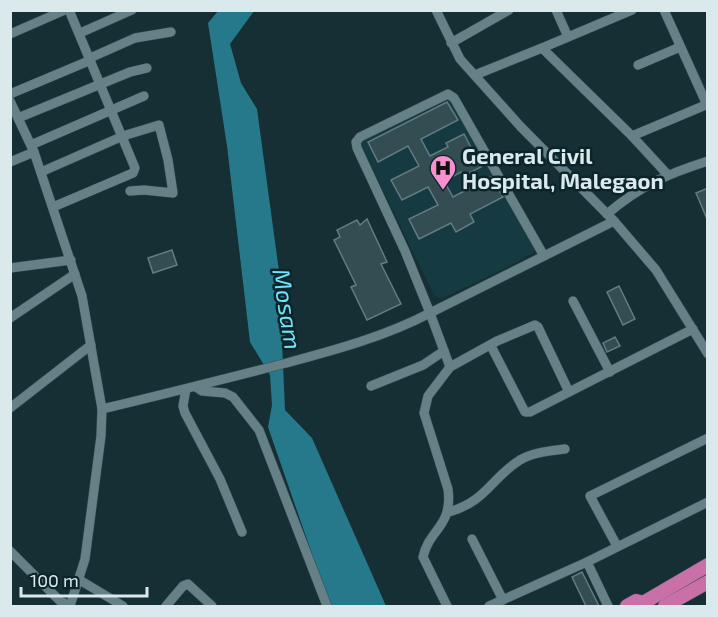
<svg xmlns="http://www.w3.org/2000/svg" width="718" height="617" viewBox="0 0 718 617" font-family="'Exo 2',sans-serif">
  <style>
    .built { fill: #163a41 }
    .water { fill: #25798a }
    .building { fill: #334d53; stroke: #617c83; stroke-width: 1.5 }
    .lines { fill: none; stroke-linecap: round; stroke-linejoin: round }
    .minor-casing { stroke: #394e52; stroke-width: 10 }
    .highway-casing { stroke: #394e52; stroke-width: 15 }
    .minor { stroke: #658086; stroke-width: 9 }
    .highway { stroke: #ca70a8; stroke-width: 14 }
    .labels { text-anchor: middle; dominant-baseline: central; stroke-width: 5; stroke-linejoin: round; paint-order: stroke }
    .poi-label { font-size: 22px; font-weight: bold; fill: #dae9ec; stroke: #0b252a; text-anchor: start }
    .water-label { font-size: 24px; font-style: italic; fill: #74e2fa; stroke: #0b252a }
  </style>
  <rect width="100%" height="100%" fill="#162f34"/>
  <polygon class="built" points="442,97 452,98 534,244 535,250 531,254 502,270 441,299 434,295 360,144 363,137"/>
  <polygon class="water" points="218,11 254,11 230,44 241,83 257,109 281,286 293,319 282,342 285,410 312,438 386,606 330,606 268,427 272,405 270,375 250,342 227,146 208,23"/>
  <g class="building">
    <polygon points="447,102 458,120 421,139 430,156 448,147 446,143 464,134 481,167 463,176 461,172 444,181 453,197 491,177 503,197 470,214 474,222 456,232 451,223 419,239 409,219 438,205 428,187 402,200 391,180 419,166 408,146 378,162 368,142"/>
    <polygon points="708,188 708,219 707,219 696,193"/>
    <polygon points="367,219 387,262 381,264 401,304 367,320 351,287 356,285 334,240 340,237 337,230 357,220 360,225"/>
    <polygon points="172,250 177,265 153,273 148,258"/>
    <polygon points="619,286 635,319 623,325 607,292"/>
    <polygon points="615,337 620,346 607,352 603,343"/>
    <polygon points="582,572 599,606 586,606 572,577"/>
  </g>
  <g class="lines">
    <g class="minor-casing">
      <g id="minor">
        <polyline points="436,10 460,59 520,126 614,221"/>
        <polyline points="556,10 568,37"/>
        <polyline points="632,10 542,48 632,136"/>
        <polyline points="664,10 707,105"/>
        <polyline points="80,33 132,10"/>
        <polyline points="10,34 65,10"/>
        <polyline points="451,43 509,10"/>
        <polyline points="90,58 135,38 171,32"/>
        <polyline points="638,65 680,47"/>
        <polyline points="475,75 542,48"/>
        <polyline points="10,94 91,60"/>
        <polyline points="10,101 34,152 82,296 102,409"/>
        <polyline points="18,118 130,72 147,68"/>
        <polyline points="31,145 144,96"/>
        <polyline points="10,162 34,152"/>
        <polyline points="41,172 123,136 159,125 168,160 173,193 144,190 130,191"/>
        <polyline points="667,174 632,136 708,104"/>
        <polyline points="53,207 133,173 135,168 69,10"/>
        <path d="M607,214C640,186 667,174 708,161"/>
        <polyline points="10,268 71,260"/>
        <polyline points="573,301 610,372"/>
        <polyline points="10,318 75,274"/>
        <polyline points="491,346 525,412 530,412 569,392"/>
        <polyline points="450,367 497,341 535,325 538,327 569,392 693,329"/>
        <polyline points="371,386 423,365 444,351"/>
        <polyline points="196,387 202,391 225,393 233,397 259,430 327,606"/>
        <polyline points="186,389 183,406 185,413 220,479 242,532"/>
        <polyline points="10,408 91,345"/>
        <path d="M449,512C487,501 491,478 520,460C534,452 550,451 565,449"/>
        <polyline points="472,539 503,600"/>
        <polyline points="617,546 590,496 708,438"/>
        <path d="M10,551L60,601L70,606L85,559L101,436L102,409C161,395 220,380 279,365C331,351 382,338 430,313L405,251L357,148L356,142L360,137L448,94L454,98L544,256"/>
        <polyline points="78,579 123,606"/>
        <polyline points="166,606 183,586 188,584 212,606"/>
        <path d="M447,606L423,557C429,529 453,527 448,489L424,413L428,396L450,367L430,313L614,221L656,270L708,354"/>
        <polyline points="489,606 587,562"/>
        <polyline points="608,606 587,562 708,502"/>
      </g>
    </g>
    <g class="highway-casing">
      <g id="highway">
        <polyline points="643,603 708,565"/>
        <polyline points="627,606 636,601 643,603 647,606"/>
        <polyline points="665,606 708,582"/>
      </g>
    </g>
    <use href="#minor" class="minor"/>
    <use href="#highway" class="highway"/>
  </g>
  <defs>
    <g id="hospital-pin" transform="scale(1.35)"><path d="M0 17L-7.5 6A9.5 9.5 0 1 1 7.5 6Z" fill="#f690cf" stroke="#0b252a"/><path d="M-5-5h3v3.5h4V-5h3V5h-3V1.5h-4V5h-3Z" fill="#111"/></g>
  </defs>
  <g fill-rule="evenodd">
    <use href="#hospital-pin" x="443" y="168"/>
  </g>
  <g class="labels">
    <g class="poi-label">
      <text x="462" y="155">General Civil<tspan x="462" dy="25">Hospital, Malegaon</tspan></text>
    </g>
    <g class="water-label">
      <text transform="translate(288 309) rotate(81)">Mosam</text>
    </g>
  </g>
  <rect width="718" height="617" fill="none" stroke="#dae9ec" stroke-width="24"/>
  <path d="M21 587v9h126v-9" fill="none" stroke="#dae9ec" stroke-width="3"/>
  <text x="30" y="587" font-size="18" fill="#dae9ec" stroke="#0b252a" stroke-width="4.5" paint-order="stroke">100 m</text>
</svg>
